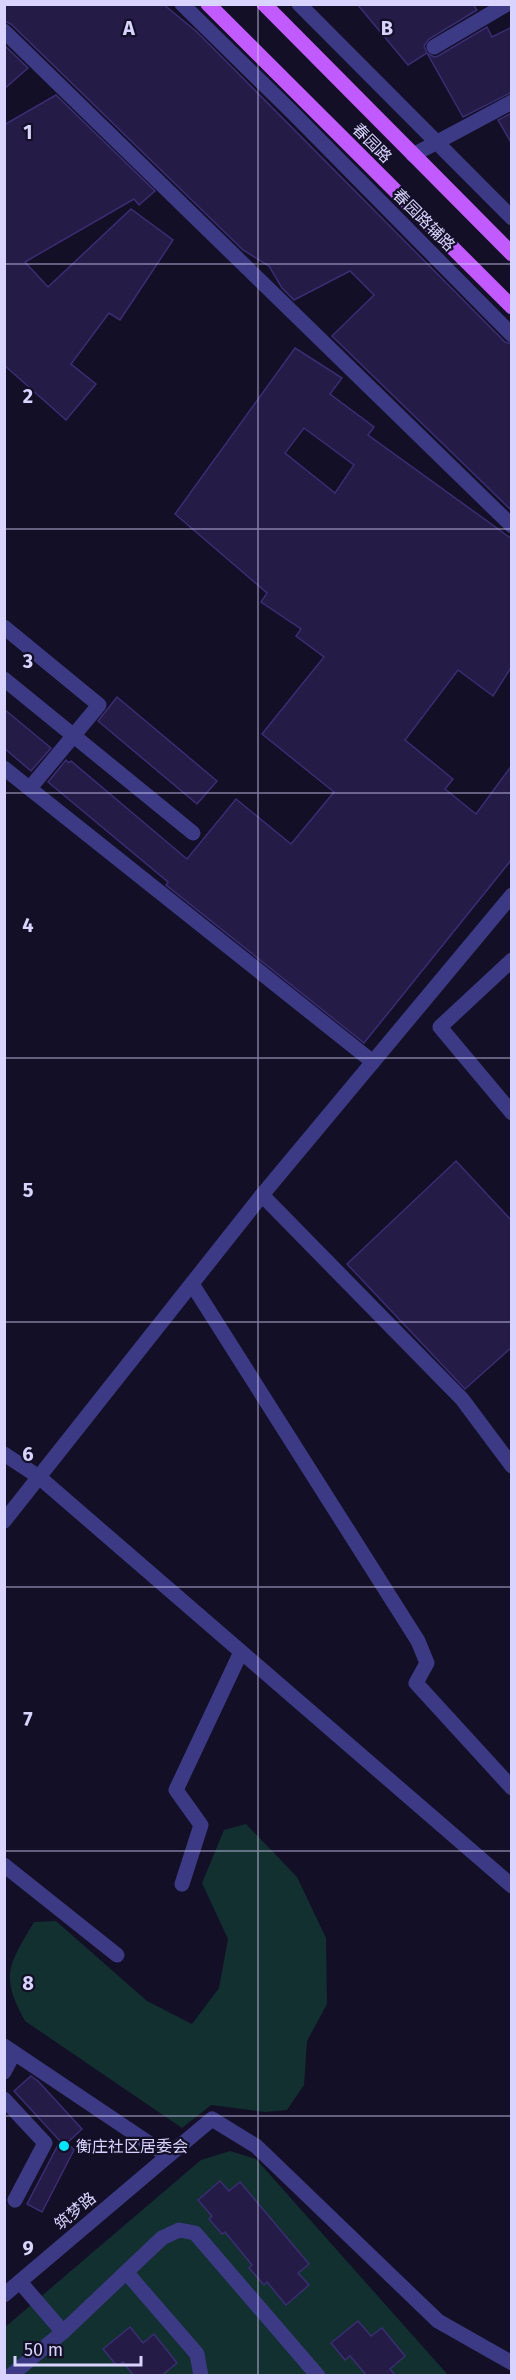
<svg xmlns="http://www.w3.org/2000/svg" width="516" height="2380" viewBox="0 0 516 2380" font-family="'Fira Sans','Noto Sans SC',sans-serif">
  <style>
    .green { fill: #12302f }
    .building { fill: #241b47; stroke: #3b2d73; stroke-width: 1.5; fill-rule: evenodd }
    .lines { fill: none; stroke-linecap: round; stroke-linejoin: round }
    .minor { stroke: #3d3a85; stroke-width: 15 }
    .major { stroke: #c25bff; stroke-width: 15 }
    .grid { fill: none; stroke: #d9d4ff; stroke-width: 1.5; stroke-opacity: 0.55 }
    .poi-dot { fill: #00e5ff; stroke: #130f26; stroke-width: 2 }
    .labels { text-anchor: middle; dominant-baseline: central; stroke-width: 4.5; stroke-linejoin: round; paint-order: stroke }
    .street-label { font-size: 16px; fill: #d9d4ff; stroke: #130f26 }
    .poi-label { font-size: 16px; fill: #d9d4ff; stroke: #130f26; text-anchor: start }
    .grid-label { font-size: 20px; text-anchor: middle; font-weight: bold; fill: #d9d4ff; stroke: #130f26; stroke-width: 4.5; stroke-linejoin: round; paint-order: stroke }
  </style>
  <rect width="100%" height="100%" fill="#130f26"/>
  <g class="green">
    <path d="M246,1824L297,1877L326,1938L327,2004L307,2041L304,2085L287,2110L265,2112L211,2105L182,2128L25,2021C0,1976 8,1966 34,1922L56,1921L147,2001L192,2024L219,1988L228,1939L202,1883L224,1830Z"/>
    <polygon points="230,2151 256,2159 448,2375 5,2375 4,2328 201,2160"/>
  </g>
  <g class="building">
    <polygon points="4,4 163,4 197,32 505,342 512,344 512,511 332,336 374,295 350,271 294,300 282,288 269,266 243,250 11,24 4,21"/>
    <polygon points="357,4 473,4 477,10 429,39 424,46 427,53 408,65"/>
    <polygon points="487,27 492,37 512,27 512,92 463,117 427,53 434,57 438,56"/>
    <polygon points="4,45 28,68 4,89"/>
    <polygon points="56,95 155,191 139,205 134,199 25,262 48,287 131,209 173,240 120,320 109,313 71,364 96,384 66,420 4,365 4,125"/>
    <polygon points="512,113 512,144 498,120"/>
    <path d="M295,348L342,378L330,394L374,427L368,435L512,539V666L493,696L458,670L405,740L453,779L445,789L476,814L512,765V859L364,1043L166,885L168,882L48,782L66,760L69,763L71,761L187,859L236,799L291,844L334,792L262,734L324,657L296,636L301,629L261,602L267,593L175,514ZM304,428L354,465L335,493L285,453Z"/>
    <polygon points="117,697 217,781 197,804 98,721"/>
    <polygon points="4,709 51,748 31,771 4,748"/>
    <polygon points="456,1161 512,1221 512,1347 465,1389 347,1264"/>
    <polygon points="31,2076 38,2081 82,2129 67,2143 74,2150 42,2212 27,2204 60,2141 14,2091"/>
    <polygon points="220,2181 229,2191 240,2182 309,2264 298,2273 309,2285 286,2305 267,2282 264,2285 249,2268 252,2265 225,2232 222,2234 209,2219 212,2216 198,2200"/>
    <polygon points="358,2321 371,2336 382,2328 405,2356 390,2369 396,2376 367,2376 350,2356 345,2360 331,2343"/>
    <polygon points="130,2327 143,2343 154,2334 177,2363 161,2376 134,2376 123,2362 117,2366 103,2349"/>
  </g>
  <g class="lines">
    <g class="minor">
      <polyline points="182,4 293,113 512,335"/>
      <polyline points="299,4 512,218"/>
      <polyline points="4,31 512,526"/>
      <polyline points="434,47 507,4"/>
      <polyline points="413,155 512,102"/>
      <polyline points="4,627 99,705 30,788"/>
      <polyline points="4,679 193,833"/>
      <polyline points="4,768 373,1062"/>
      <polyline points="512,960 440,1027 512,1113"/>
      <polyline points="262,1195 462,1399 512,1466"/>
      <polyline points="192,1284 418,1641 427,1663 416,1683 512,1788"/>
      <polyline points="4,1454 39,1477 512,1886"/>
      <polyline points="4,1521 262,1195 512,895"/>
      <polyline points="4,1865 117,1955"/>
      <polyline points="182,1884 201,1825 176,1790 241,1652"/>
      <polyline points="4,2046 168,2156 212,2119 256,2146 438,2321 512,2363"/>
      <polyline points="4,2072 14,2053"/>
      <polyline points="4,2099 45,2143 15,2200"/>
      <polyline points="126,2272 197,2354 201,2376"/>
      <polyline points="20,2282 63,2332"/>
      <polyline points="4,2295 168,2156"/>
      <polyline points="10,2376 63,2332 162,2238 179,2230 195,2233 318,2376"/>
    </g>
    <g class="major">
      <polyline points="208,4 512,307"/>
      <polyline points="264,4 512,254"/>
    </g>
  </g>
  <path class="grid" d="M258,4V2376M4,264H512M4,529H512M4,793H512M4,1058H512M4,1322H512M4,1587H512M4,1851H512M4,2116H512"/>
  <circle class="poi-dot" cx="64" cy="2146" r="6"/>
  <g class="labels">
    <g class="street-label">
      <text transform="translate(372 143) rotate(45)">春园路</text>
      <text transform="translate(424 220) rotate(45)">春园路辅路</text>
      <text transform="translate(75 2211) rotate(-40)">筑梦路</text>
    </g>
    <g class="poi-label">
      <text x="76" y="2146">衡庄社区居委会</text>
    </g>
  </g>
  <g class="grid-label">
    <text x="129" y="35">A</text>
    <text x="387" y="35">B</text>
    <text x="28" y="139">1</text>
    <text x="28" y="403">2</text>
    <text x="28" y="668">3</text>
    <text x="28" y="932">4</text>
    <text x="28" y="1197">5</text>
    <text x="28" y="1461">6</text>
    <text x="28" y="1726">7</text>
    <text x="28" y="1990">8</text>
    <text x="28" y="2255">9</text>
  </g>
  <rect width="516" height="2380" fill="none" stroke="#d9d4ff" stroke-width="12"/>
  <path d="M15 2356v9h126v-9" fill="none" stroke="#d9d4ff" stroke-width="3"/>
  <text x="24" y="2356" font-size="18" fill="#d9d4ff" stroke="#130f26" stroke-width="4.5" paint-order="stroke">50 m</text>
</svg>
